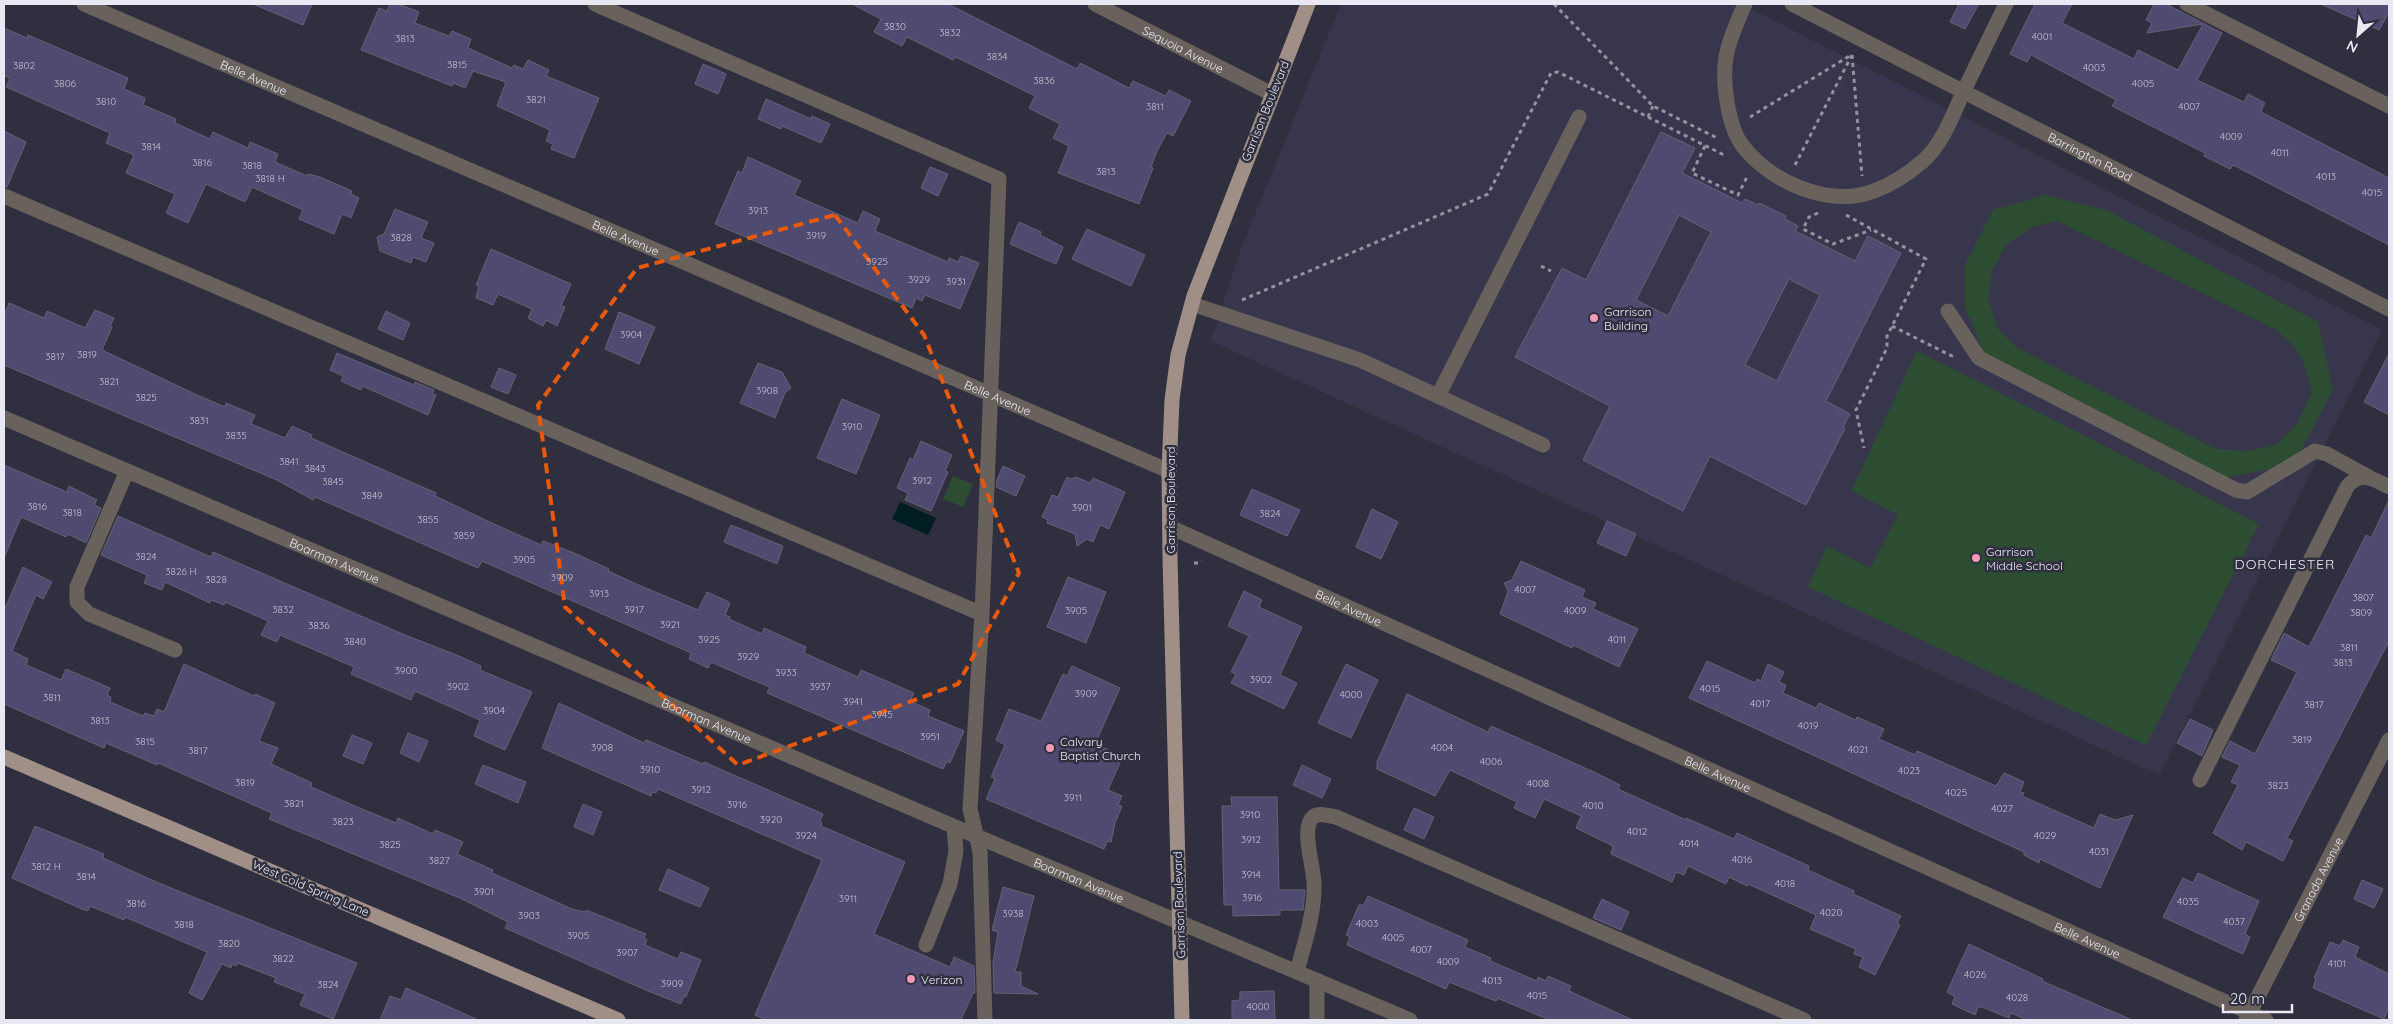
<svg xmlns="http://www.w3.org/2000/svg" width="2393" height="1024" viewBox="0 0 2393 1024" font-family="Quicksand,sans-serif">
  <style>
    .built { fill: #38364c }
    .green { fill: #2d4d32; fill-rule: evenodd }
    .water { fill: #001d22 }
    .building { fill: #4e4a70; stroke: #646375; fill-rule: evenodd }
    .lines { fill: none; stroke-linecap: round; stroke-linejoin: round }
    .path { stroke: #9393a0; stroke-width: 3; stroke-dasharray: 4 4; stroke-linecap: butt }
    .minor { stroke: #69615c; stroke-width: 15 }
    .major { stroke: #9f8f86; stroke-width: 15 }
    .marked { fill: none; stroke: #e8590c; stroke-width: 4; stroke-dasharray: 10 6; stroke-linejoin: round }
    .poi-dot { fill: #f19ab4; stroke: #302f3f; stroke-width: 2 }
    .labels { text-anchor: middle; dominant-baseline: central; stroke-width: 5; stroke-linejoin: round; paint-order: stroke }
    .number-label { font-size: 10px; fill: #c2c1d2 }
    .street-label { font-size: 12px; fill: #e9e9f3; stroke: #302f3f }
    .poi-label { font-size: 12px; fill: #e9e9f3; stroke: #302f3f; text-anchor: start }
    .neighbourhood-label { font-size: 14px; letter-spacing: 1px; fill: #e9e9f3; stroke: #302f3f }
  </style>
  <rect width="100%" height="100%" fill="#302f3f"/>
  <polygon class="built" points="1341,4 1741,4 2382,330 2159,775 1211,341 1240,251"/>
  <g class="green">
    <path d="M2044,195L2106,210L2318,322L2333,390L2293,465L2222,478L1986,357L1965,308V265L1993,210ZM2057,221L2277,330L2295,347L2305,366L2312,392L2297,424L2276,445L2248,451L2216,449L2016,347L1998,329L1988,300L1992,270L2007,244L2032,227Z"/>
    <polygon points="1917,351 2259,524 2146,745 1808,587 1827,546 1870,568 1898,515 1851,491"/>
    <polygon points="953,476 973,484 963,507 943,499"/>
  </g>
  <polygon class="water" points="900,502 936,518 928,535 892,519"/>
  <g class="building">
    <polygon points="253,4 312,4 303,25"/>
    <polygon points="390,4 398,4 419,12 415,23 449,36 452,31 471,39 468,48 512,68 514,65 523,69 528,60 549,70 546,76 599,98 574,158 551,149 553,144 546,141 550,130 497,106 506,82 473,71 465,88 453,83 452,86 361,50 379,8 387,11"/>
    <polygon points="852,4 948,4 1077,69 1080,63 1129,88 1133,81 1166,96 1169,90 1191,101 1173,136 1167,133 1157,151 1151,167 1153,168 1139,204 1058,173 1069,146 1053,138 1060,124 1029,108 1035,96 956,57 953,60 907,37 902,46 874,32 881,19"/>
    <polygon points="1959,4 1979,4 1965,29 1950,22"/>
    <polygon points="2035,4 2072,4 2062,23 2134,59 2138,50 2178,70 2203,24 2147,33 2152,23 2146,20 2154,4 2166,4 2222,33 2197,80 2244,102 2248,94 2265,103 2261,111 2263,113 2389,178 2389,245 2233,165 2230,169 2204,156 2205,153 2112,106 2116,100 2031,55 2027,62 2010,54"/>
    <polygon points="2321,4 2389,4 2389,12 2379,30"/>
    <polygon points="4,28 27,38 28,35 128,78 124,89 145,98 143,105 176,119 175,123 210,139 213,132 248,148 250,142 278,154 275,162 307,176 308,174 320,177 352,191 351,194 359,198 351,218 342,214 334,234 299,219 303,210 252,187 245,202 206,184 188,223 166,213 175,194 126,173 134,155 106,143 110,133 6,87 10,78 4,76"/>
    <polygon points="703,64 726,74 718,94 695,84"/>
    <polygon points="766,99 811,119 812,116 830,124 821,143 782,126 781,129 758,119"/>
    <polygon points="4,131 26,142 7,187 4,187"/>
    <path d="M1661,132L1695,148L1682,173L1742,203L1745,199L1758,205L1759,203L1786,216L1785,219L1798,226L1795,231L1855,261L1868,236L1901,253L1826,401L1850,414L1843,427L1845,428L1806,505L1710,456L1683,511L1583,460L1610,406L1515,357L1562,268L1586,280ZM1679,215L1711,232L1668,316L1636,300ZM1789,279L1820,295L1777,381L1745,365Z"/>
    <polygon points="748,157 801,181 794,195 858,223 863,211 880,219 875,231 948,262 949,258 958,262 961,256 979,263 960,309 925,295 922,301 916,298 912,308 715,224 738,171 742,173"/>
    <polygon points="930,167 948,174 938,196 921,188"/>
    <polygon points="395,209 428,222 421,238 434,243 426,262 413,257 411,263 380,251 377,237 384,234"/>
    <polygon points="1019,222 1041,232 1040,235 1063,247 1056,264 1010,244"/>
    <polygon points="1087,229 1145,255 1131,286 1072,259"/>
    <polygon points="491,249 571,284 561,306 565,307 557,326 546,320 543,326 528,318 532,309 498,294 493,305 476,298 479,286 476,285"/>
    <polygon points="9,303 44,318 47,311 85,328 95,310 114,318 110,326 112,327 102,350 195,394 225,407 226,403 255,415 251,424 285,438 292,426 312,435 311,438 436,493 435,496 494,524 541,545 543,541 574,553 609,569 608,571 634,583 698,610 707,592 725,600 730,603 725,615 730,617 729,619 762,634 764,628 806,647 804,653 858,677 861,670 914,693 910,701 930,710 928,716 964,731 950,763 947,761 943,769 767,693 770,687 750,679 711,662 708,668 689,659 691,653 482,561 478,568 315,497 313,500 277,480 4,365 4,316"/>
    <polygon points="386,311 410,323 403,340 378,329"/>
    <polygon points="619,312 655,327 639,364 605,349"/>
    <polygon points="337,353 414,385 415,382 434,390 432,394 436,395 428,415 362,386 361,390 341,381 343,376 330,370"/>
    <polygon points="2389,354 2389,415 2364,402"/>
    <polygon points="758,363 782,372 791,388 785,393 775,418 740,403"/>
    <polygon points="499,368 516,375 508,394 491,387"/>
    <polygon points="842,399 880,415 856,474 817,458"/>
    <polygon points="921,441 952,455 945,471 948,472 931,511 905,500 908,493 897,488 910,458 913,460"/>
    <polygon points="4,465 67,492 69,486 97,500 94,505 101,508 86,543 68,534 66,537 21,517 4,558"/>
    <polygon points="1003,466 1025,476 1016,496 996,487 997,480"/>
    <polygon points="1067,477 1071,479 1076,477 1090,483 1093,478 1125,492 1109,529 1100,525 1093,542 1087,539 1077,546 1075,534 1047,523 1048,520 1042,517 1052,495 1058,497"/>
    <polygon points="1252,489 1300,510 1287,536 1240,515"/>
    <polygon points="2389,500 2389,641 2287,838 2293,841 2283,861 2246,842 2242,850 2213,833 2238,785 2231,782 2240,765 2222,757 2230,741 2255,754 2297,672 2271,660 2284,633 2309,647 2366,535 2371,538"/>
    <polygon points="1372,509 1398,522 1381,559 1356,547"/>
    <polygon points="118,516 211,557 213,552 405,635 454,654 481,666 480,670 532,692 505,750 474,736 480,720 417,692 414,692 411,700 351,674 354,667 280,635 277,642 261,635 268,621 225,602 224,605 211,600 210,603 165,582 162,590 144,583 147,575 101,555"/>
    <polygon points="1607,521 1636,534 1626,556 1597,543"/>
    <polygon points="731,525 783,546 777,564 724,542"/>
    <polygon points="1521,561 1585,590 1582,597 1596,603 1593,609 1638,629 1619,667 1573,645 1572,648 1500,614 1508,591 1504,583 1512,580"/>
    <polygon points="23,567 52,582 43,599 36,595 12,651 28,659 26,665 61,680 66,669 110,688 107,695 111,697 110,702 143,716 145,713 154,716 157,709 164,712 184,664 254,696 255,694 275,703 259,741 278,748 271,764 312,783 311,787 362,809 396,823 398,818 433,834 435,830 463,842 457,854 493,870 492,873 572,909 585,912 586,910 646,934 644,938 647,940 645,945 678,959 681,952 701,960 686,997 684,996 681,1004 648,991 505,928 508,922 462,899 269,819 272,813 158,763 157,765 106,743 104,748 4,704 4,611"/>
    <polygon points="1068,577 1106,592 1086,643 1047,627"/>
    <polygon points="1244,591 1262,600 1259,607 1302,627 1280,675 1297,683 1284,709 1231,683 1236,674 1231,672 1249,636 1228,626"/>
    <polygon points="1707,661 1755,683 1757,679 1761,681 1768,664 1784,672 1779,682 1786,685 1783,693 1816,708 1819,703 1856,720 1857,717 1884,729 1879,739 1915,755 1917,751 1996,786 2004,773 2024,782 2020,792 2024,793 2022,796 2094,828 2100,814 2115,820 2133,815 2100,888 2040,859 2039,863 2024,855 2024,852 1689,698"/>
    <polygon points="1346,664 1378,680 1351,738 1318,723"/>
    <polygon points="1072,666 1120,688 1095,744 1123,756 1108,790 1122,796 1118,805 1122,806 1115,823 1111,842 1107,841 1104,849 986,799 995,779 991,777 1005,745 996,740 1009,709 1041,721 1063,674 1067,676"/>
    <polygon points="1407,694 1488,732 1491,726 1594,772 1620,785 1618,789 1686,820 1686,818 1734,839 1737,833 1809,866 1808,870 1854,891 1853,894 1901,916 1897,923 1900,925 1875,975 1859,967 1863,957 1854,954 1856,949 1810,929 1816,915 1748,884 1747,886 1729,877 1726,884 1688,866 1684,875 1676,872 1672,882 1611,854 1613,846 1576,828 1581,816 1544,799 1535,818 1514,808 1517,802 1450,770 1435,796 1377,769 1377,762"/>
    <polygon points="559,703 644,743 646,740 703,764 704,762 823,814 820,822 822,823 821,826 905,862 874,934 950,967 954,957 974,966 975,993 973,993 961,1020 766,1020 755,1015 822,860 658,789 656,793 652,792 651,796 542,748"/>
    <polygon points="2190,719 2213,730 2202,756 2177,743"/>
    <polygon points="408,733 428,741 419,762 400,753"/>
    <polygon points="352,735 372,743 363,764 343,756"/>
    <polygon points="483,765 526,782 518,803 475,784"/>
    <polygon points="1302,765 1331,779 1322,798 1293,785"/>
    <polygon points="1231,797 1277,797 1279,890 1305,890 1303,910 1280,910 1280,915 1233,916 1233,905 1224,905 1222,806 1232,806"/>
    <polygon points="583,804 602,812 593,835 574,827"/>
    <polygon points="1414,808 1434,817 1424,839 1404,830"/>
    <polygon points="35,826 104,854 103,858 161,884 357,963 333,1019 300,1005 305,994 274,982 276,978 238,963 236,966 232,964 231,968 222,964 202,1000 189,993 207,952 125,917 124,920 90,906 88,911 82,909 12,878"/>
    <polygon points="668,869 709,888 700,907 659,890"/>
    <polygon points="2198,873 2259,901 2245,934 2250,937 2243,954 2163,917 2183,878 2193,883"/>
    <polygon points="2362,880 2383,889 2374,908 2354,899"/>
    <polygon points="1003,887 1034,896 1015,972 1021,972 1021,986 1038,994 994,993 993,963 998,932 992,930"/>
    <polygon points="1368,896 1468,940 1465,947 1491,958 1490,961 1537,981 1538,977 1546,981 1548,976 1571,986 1569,991 1633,1020 1550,1020 1497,998 1496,1001 1449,982 1446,989 1347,945 1350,937 1346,935 1359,905 1364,905"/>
    <polygon points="1602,899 1629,912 1621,930 1593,918"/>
    <polygon points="2343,940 2359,947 2355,957 2389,974 2389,1007 2384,1019 2313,988 2316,979 2314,978 2330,942 2340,946"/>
    <polygon points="1969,944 2043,979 2042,981 2132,1020 2027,1020 2011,1013 2009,1018 1982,1007 1978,1007 1975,1015 1952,1004 1955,997 1947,992"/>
    <polygon points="406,988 447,1006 478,1020 380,1020 390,996 401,1000"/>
    <polygon points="1274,991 1275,1020 1232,1020 1232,1001 1240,1000 1240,992"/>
  </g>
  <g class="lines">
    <g class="path">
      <polyline points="1554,4 1653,106 1717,138"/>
      <polyline points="1852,55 1862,176"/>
      <polyline points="1648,117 1726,156"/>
      <polyline points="1750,117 1851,55"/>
      <polyline points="1705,146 1692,173 1738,195 1747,177"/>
      <polyline points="1795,165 1852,55"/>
      <polyline points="1818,213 1809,217 1803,229 1833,244 1871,230"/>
      <polyline points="1846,215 1926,259 1887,336 1887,348 1856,410 1864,448"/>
      <polyline points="1541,266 1551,271"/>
      <polyline points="1242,300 1488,194 1551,73 1558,72 1648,117 1653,106"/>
      <polyline points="1892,326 1956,358"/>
      <polyline points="1194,563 1200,563 1201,561"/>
    </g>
    <g class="minor">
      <path id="s1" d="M84,4L1169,471"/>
      <polyline points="595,4 999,179 982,614"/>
      <path id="s2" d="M1095,4L1272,94"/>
      <path d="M1745,4C1738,20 1729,39 1726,57C1722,81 1728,126 1742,145C1770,182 1829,208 1874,191C1891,185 1909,173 1923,161C1943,143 1952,116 1963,93C1977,63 1992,33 2006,4"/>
      <path id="s3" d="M1792,4L2389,309"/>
      <polyline points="2187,4 2389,106"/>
      <polyline points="4,196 982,614 970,809 980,852 985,1020"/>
      <polyline points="1192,304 1360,360 1543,445"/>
      <polyline points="1948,311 1979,358 2236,490 2247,492 2315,451 2327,454 2369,477"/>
      <polyline points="1438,396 1579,117"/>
      <path id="s4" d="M4,418L976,836L1410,1020"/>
      <polyline points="127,471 77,587 77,602 89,614 175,650"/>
      <path id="s5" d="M1170,527L2266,1020"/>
      <path d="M2200,780L2347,487C2360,470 2374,479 2389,487"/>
      <polyline points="926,945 950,884 956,851 954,827"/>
      <path d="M1297,972C1304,944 1315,913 1314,884C1314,867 1302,834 1311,819C1317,811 1328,816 1336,817L1804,1020"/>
      <polyline points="1317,980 1317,1020"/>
      <path id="s6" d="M2246,1020L2389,740"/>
    </g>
    <g class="major">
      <polyline points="4,757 618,1020"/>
      <polyline points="1182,1020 1170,558 1169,471 1172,400 1178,355 1194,296 1308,4"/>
    </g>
  </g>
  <path class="marked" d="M835,215L924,335L1019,573L958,684L738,765L565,607L538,405L637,268Z"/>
  <g class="poi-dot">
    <circle cx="1594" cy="318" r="5"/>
    <circle cx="1976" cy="558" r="5"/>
    <circle cx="1050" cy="748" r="5"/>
    <circle cx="911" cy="979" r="5"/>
  </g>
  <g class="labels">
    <g class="number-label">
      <text x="895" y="26">3830</text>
      <text x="950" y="32">3832</text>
      <text x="2042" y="36">4001</text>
      <text x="405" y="38">3813</text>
      <text x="997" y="56">3834</text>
      <text x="457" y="64">3815</text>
      <text x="24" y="65">3802</text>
      <text x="2094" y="67">4003</text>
      <text x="1044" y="80">3836</text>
      <text x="65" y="83">3806</text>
      <text x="2143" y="83">4005</text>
      <text x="536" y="99">3821</text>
      <text x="106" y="101">3810</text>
      <text x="1155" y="106">3811</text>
      <text x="2189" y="106">4007</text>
      <text x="2231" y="136">4009</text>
      <text x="151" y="146">3814</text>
      <text x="2280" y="152">4011</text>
      <text x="202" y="162">3816</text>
      <text x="252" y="165">3818</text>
      <text x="1106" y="171">3813</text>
      <text x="2326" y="176">4013</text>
      <text x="270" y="178">3818 H</text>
      <text x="2372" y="192">4015</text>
      <text x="758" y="210">3913</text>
      <text x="816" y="235">3919</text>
      <text x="401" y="237">3828</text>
      <text x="877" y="261">3925</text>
      <text x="919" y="279">3929</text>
      <text x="956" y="281">3931</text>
      <text x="631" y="334">3904</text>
      <text x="87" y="354">3819</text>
      <text x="55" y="356">3817</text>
      <text x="109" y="381">3821</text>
      <text x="767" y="390">3908</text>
      <text x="146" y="397">3825</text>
      <text x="199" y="420">3831</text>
      <text x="852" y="426">3910</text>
      <text x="236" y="435">3835</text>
      <text x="289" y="461">3841</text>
      <text x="315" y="468">3843</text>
      <text x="922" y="480">3912</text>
      <text x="333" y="481">3845</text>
      <text x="372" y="495">3849</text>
      <text x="37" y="506">3816</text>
      <text x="1082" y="507">3901</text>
      <text x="72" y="512">3818</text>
      <text x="1270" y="513">3824</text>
      <text x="428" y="519">3855</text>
      <text x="464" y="535">3859</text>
      <text x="146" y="556">3824</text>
      <text x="524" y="559">3905</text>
      <text x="181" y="571">3826 H</text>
      <text x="562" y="577">3909</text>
      <text x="216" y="579">3828</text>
      <text x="1525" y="589">4007</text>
      <text x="599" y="593">3913</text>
      <text x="2363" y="597">3807</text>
      <text x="283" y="609">3832</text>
      <text x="634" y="609">3917</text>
      <text x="1076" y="610">3905</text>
      <text x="1575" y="610">4009</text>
      <text x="2361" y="612">3809</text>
      <text x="670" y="624">3921</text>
      <text x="319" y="625">3836</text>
      <text x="709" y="639">3925</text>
      <text x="1617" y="639">4011</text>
      <text x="355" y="641">3840</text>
      <text x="2349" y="647">3811</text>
      <text x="748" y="656">3929</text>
      <text x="2343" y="662">3813</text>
      <text x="406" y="670">3900</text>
      <text x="786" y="672">3933</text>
      <text x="1261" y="679">3902</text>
      <text x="458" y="686">3902</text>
      <text x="820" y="686">3937</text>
      <text x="1710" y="688">4015</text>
      <text x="1086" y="693">3909</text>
      <text x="1351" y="694">4000</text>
      <text x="52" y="697">3811</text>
      <text x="853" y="701">3941</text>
      <text x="1760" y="703">4017</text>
      <text x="2314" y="704">3817</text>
      <text x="494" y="710">3904</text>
      <text x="882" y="714">3945</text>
      <text x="100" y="720">3813</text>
      <text x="1808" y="725">4019</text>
      <text x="930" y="736">3951</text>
      <text x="2302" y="739">3819</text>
      <text x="145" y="741">3815</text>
      <text x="602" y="747">3908</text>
      <text x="1442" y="747">4004</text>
      <text x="1858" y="749">4021</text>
      <text x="198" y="750">3817</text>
      <text x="1491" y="761">4006</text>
      <text x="650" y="769">3910</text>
      <text x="1909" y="770">4023</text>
      <text x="245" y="782">3819</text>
      <text x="1538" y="783">4008</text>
      <text x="2278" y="785">3823</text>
      <text x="701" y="789">3912</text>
      <text x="1956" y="792">4025</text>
      <text x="1073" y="797">3911</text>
      <text x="294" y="803">3821</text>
      <text x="737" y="804">3916</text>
      <text x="1593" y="805">4010</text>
      <text x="2002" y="808">4027</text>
      <text x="1250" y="814">3910</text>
      <text x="771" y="819">3920</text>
      <text x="343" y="821">3823</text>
      <text x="1637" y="831">4012</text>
      <text x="806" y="835">3924</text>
      <text x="2045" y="835">4029</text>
      <text x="1251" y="839">3912</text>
      <text x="1689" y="843">4014</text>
      <text x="390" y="844">3825</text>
      <text x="2099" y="851">4031</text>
      <text x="1742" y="859">4016</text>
      <text x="439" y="860">3827</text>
      <text x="46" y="866">3812 H</text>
      <text x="1251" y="874">3914</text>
      <text x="86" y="876">3814</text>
      <text x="1785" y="883">4018</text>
      <text x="484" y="891">3901</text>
      <text x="1252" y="897">3916</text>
      <text x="848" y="898">3911</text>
      <text x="2188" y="901">4035</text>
      <text x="136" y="903">3816</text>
      <text x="1831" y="912">4020</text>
      <text x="1013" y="913">3938</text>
      <text x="529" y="915">3903</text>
      <text x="2234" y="921">4037</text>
      <text x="1367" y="923">4003</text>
      <text x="184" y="924">3818</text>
      <text x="578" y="935">3905</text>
      <text x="1393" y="937">4005</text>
      <text x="229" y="943">3820</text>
      <text x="1421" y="949">4007</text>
      <text x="627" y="952">3907</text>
      <text x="283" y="958">3822</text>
      <text x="1448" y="961">4009</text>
      <text x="2337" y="963">4101</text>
      <text x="1975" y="974">4026</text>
      <text x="1492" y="980">4013</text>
      <text x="672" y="983">3909</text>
      <text x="328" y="984">3824</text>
      <text x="1537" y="995">4015</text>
      <text x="2017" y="997">4028</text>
      <text x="1258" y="1006">4000</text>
    </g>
    <g class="street-label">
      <text stroke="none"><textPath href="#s2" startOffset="99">Sequoia Avenue</textPath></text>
      <text stroke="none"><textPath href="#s1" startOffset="185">Belle Avenue</textPath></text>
      <text transform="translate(1265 111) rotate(-68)">Garrison Boulevard</text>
      <text stroke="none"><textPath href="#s3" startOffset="335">Barrington Road</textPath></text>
      <text stroke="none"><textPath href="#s1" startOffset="590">Belle Avenue</textPath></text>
      <text stroke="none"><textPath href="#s1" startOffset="995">Belle Avenue</textPath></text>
      <text transform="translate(1170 500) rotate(-90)">Garrison Boulevard</text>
      <text stroke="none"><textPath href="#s4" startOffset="360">Boarman Avenue</textPath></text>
      <text stroke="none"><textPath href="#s5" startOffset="196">Belle Avenue</textPath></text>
      <text stroke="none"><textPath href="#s4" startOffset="765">Boarman Avenue</textPath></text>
      <text stroke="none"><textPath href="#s5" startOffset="601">Belle Avenue</textPath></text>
      <text stroke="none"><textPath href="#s4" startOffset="1170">Boarman Avenue</textPath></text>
      <text stroke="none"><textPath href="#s6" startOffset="158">Granada Avenue</textPath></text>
      <text transform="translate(311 888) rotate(23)">West Cold Spring Lane</text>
      <text transform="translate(1179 905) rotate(-92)">Garrison Boulevard</text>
      <text stroke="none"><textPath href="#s5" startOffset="1006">Belle Avenue</textPath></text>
    </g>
    <g class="poi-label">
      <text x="1604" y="311">Garrison<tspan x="1604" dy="14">Building</tspan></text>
      <text x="1986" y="551">Garrison<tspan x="1986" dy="14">Middle School</tspan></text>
      <text x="1060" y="741">Calvary<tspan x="1060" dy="14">Baptist Church</tspan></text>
      <text x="921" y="979">Verizon</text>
    </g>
    <g class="neighbourhood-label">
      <text x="2285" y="564">DORCHESTER</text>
    </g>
  </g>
  <rect width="2393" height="1024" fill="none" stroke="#e9e9f3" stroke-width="10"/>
  <g transform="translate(2358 35) rotate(207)" stroke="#302f3f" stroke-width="4" paint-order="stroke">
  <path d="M0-4L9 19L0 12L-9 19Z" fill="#e9e9f3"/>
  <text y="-8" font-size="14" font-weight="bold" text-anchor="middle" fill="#e9e9f3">N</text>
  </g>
  <path d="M2223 1004v8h69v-8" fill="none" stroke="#e9e9f3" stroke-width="2.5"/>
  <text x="2230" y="1004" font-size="15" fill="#e9e9f3" stroke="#302f3f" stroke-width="4" paint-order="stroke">20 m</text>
</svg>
